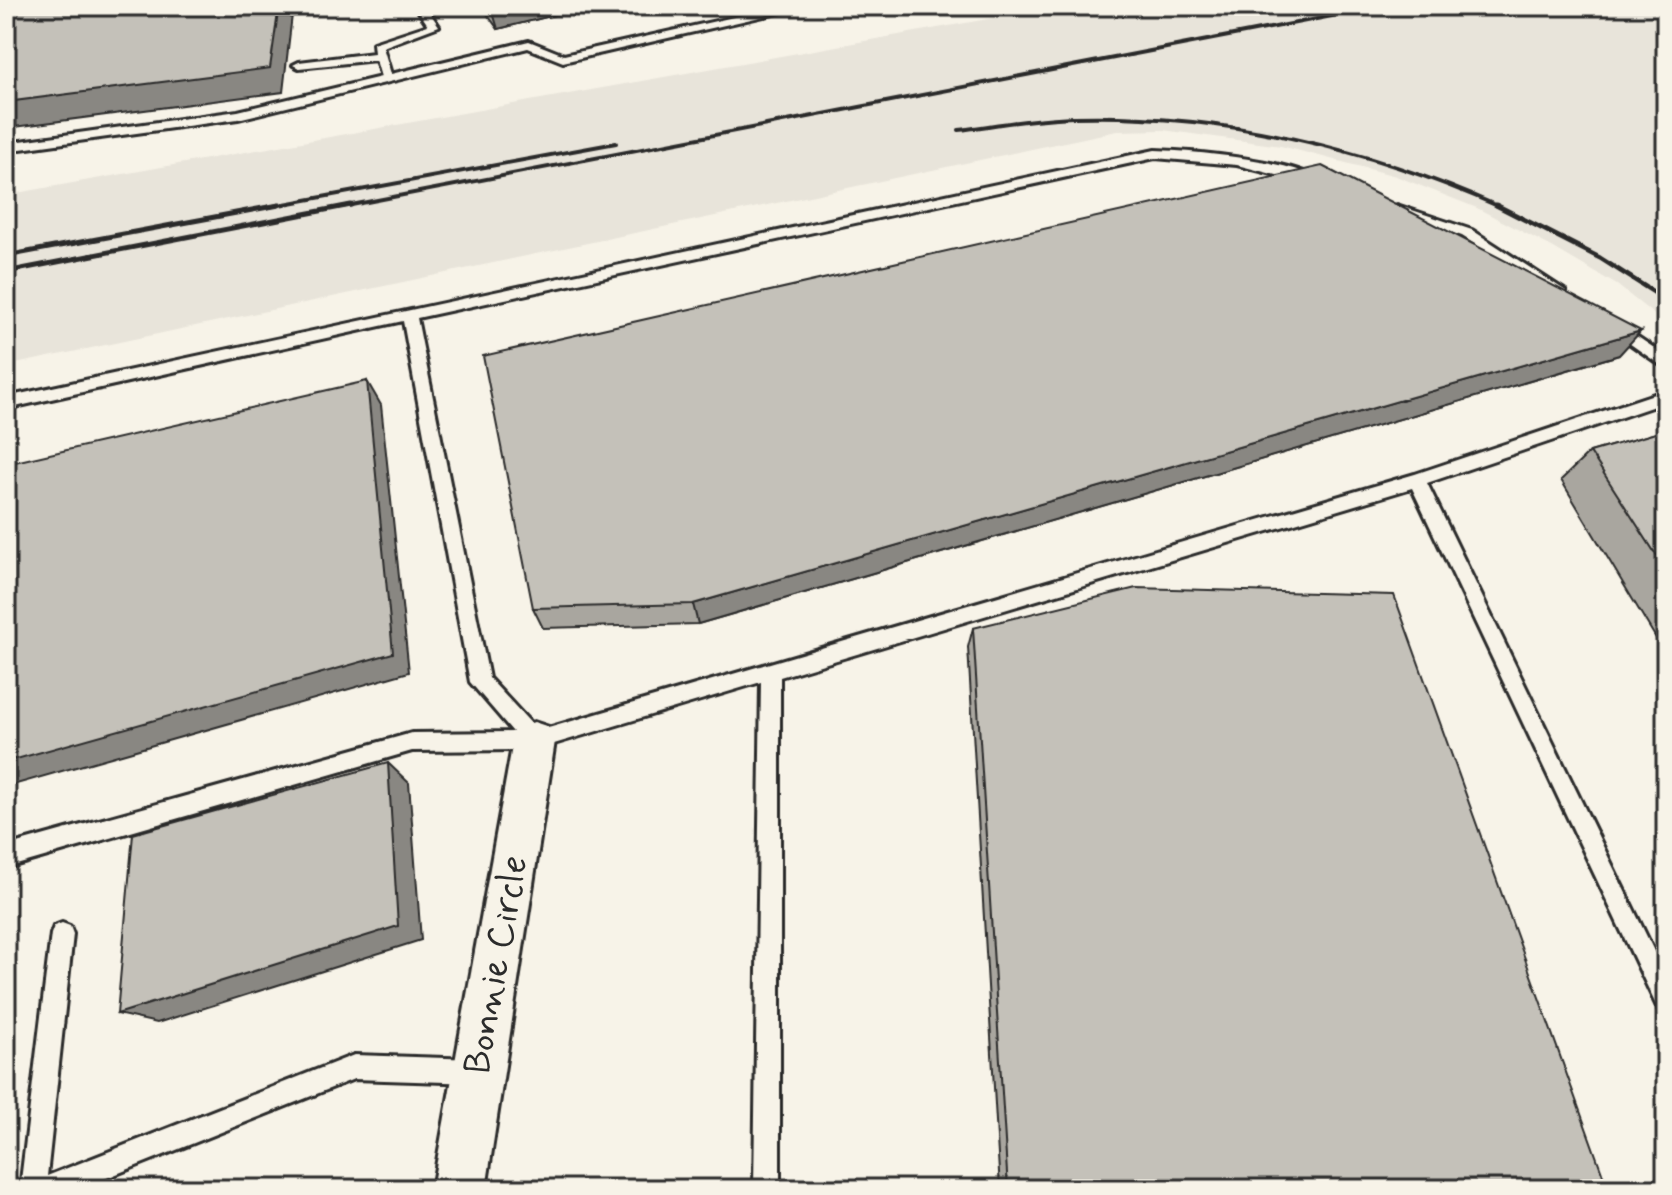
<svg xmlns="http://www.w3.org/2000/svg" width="1672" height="1195" viewBox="0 0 1672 1195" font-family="Mynerve,sans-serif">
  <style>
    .built { fill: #e8e4da }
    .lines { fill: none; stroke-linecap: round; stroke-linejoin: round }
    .service-casing { stroke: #2b2b2b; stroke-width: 6 }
    .minor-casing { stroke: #2b2b2b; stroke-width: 6 }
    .service { fill: #f7f3e8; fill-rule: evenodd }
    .minor { fill: #f7f3e8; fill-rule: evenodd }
    .rail-far1 { stroke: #2b2b2b; stroke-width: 4 }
    .rail { stroke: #2b2b2b; stroke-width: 5 }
    .wall { fill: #a9a69f; stroke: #2b2b2b; stroke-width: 2 }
    .shaded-wall { fill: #898782; stroke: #2b2b2b; stroke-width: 2 }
    .building { fill: #c4c1b9; stroke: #2b2b2b; stroke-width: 2 }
    .labels { text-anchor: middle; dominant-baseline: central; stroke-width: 6; stroke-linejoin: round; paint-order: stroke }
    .near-street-label { font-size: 38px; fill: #2b2b2b; stroke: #f7f3e8 }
  </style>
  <rect width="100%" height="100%" fill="#f7f3e8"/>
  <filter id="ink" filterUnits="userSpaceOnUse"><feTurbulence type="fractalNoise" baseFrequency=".0125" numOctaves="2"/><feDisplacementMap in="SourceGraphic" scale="16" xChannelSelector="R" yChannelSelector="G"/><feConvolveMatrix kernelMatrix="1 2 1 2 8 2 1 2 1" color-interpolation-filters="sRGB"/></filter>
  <g filter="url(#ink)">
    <polygon class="built" points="1060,6 1666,6 1666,324 1617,285 1552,247 1477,208 1396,176 1281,146 1163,130 1117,131 6,366 6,195"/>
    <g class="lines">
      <g class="service-casing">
        <g id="service">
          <polygon points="415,6 425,6 439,26 383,47 391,74 529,41 564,55 783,6 793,6 795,9 563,62 528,48 238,119 6,151 6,143 238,111 381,77 376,60 299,68 293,65 299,62 374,53 373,43 428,25"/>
          <path d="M1155,150C1192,151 1294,160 1322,181L1316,185L1237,165L1155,158L417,318L489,678L538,731L1415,474L1666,390V402L1427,483L1666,976V1013L1658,1009L1412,488L780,677V1189H754L761,682L534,750L412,751L6,868V846L412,733L513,732L470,682L403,321L6,409V397Z"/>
          <polygon points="1397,205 1472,230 1566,291 1559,296 1554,294 1462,236 1392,212 1390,209"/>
          <polygon points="1614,321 1666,356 1666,369 1609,329 1609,323"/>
          <polygon points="62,923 70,926 73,934 47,1176 354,1055 476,1059 484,1063 488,1071 484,1079 476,1083 354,1079 79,1189 20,1189 51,934 54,926"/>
        </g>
      </g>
      <g class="minor-casing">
        <polygon id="minor" points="534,722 549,727 555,741 486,1189 432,1189 513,741 519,727"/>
      </g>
      <use href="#service" class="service"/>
      <use href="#minor" class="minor"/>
      <g class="rail-far1">
        <path d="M959,130C997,125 1036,118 1074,117C1220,113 1368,148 1500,207"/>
        <polyline points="268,207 616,143"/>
        <polyline points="341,207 1384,6"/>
      </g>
      <g class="rail">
        <polyline points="1496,205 1600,258 1666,300"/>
        <polyline points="6,256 279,205"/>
        <polyline points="6,272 351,205"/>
      </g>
    </g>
    <g class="wall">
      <polygon points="481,6 591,6 498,29"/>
      <polygon points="930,6 978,6 936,13"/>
      <polygon points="1619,355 698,624 543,628 533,608"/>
      <polygon points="1666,430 1666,655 1561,480 1590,452"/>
      <polygon points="973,628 1608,1189 1000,1189 968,647"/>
    </g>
    <g class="shaded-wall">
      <polygon points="279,6 293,6 283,92 6,128 6,102"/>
      <polygon points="491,6 591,6 498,29"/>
      <polygon points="937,6 978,6 936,13"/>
      <polygon points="1641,331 1619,355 698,624 693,604"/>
      <polygon points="367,381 381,405 409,672 6,787 6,762"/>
      <polygon points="388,763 409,783 421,940 157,1023 117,1014"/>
      <rect x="303" y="1185" width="32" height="4"/>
    </g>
    <g class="building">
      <polygon points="6,6 279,6 270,68 6,102"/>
      <polygon points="1322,166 1641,331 693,604 533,608 483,356"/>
      <polygon points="367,381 393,653 6,762 6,464"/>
      <polygon points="1666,430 1666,570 1590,452"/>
      <polygon points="1136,588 1394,595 1608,1189 1008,1189 973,628"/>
      <polygon points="388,763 398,926 117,1014 133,834"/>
      <polygon points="303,1185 303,1189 290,1189"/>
    </g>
  </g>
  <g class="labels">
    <g class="near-street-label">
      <text transform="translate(497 965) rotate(-80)">Bonnie Circle</text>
    </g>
  </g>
  <rect width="1672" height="1195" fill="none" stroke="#f7f3e8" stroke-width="32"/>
  <rect x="16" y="16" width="1640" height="1163" fill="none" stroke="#2b2b2b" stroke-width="3" filter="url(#ink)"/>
</svg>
